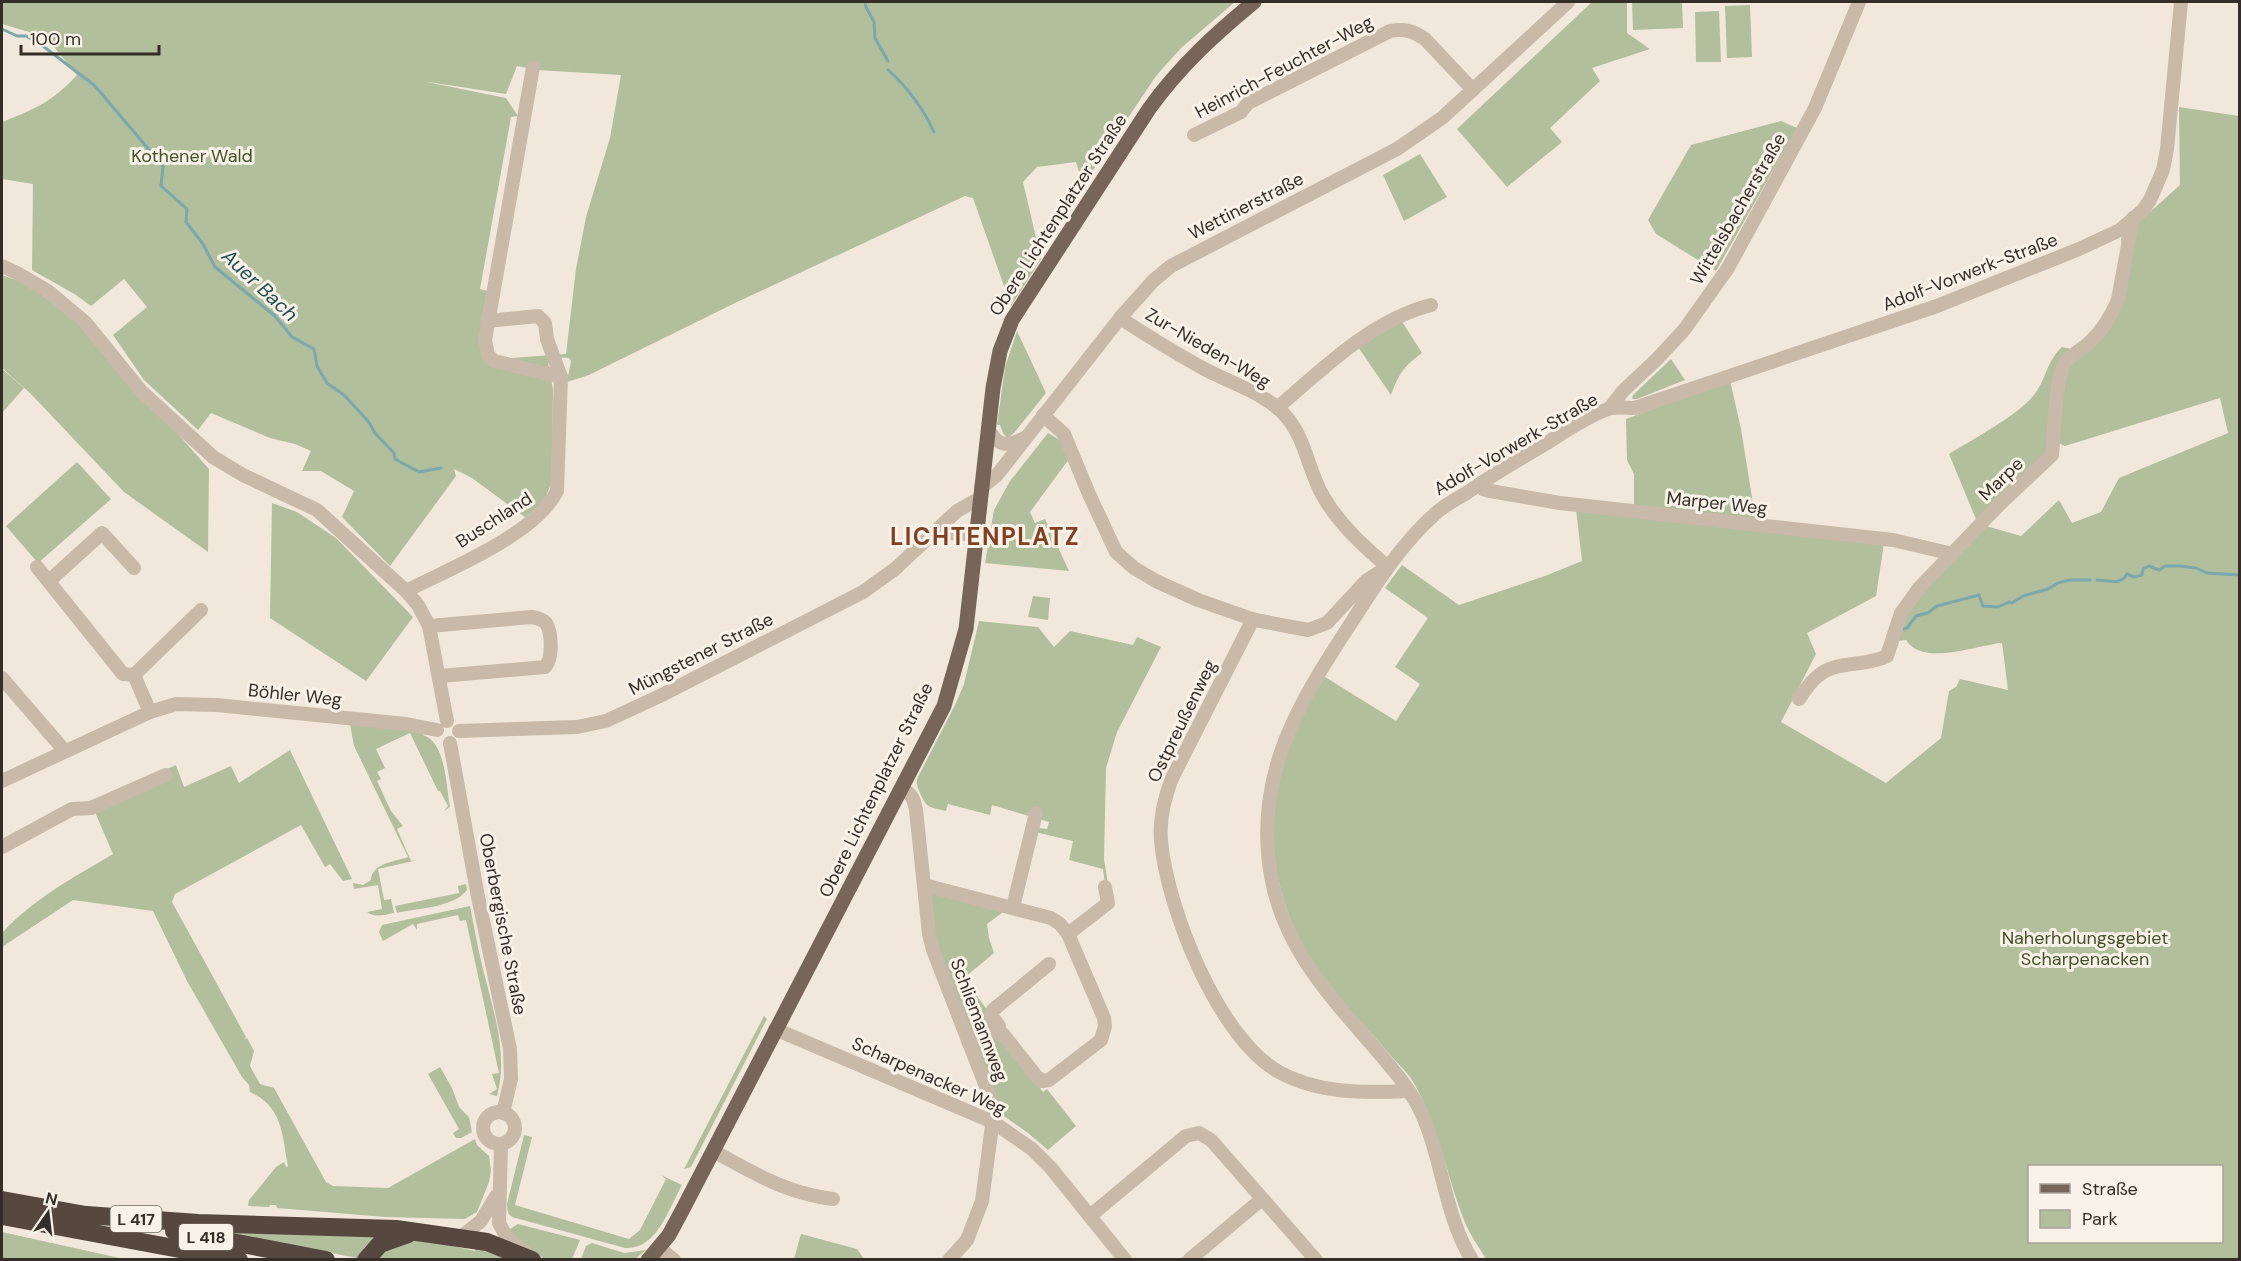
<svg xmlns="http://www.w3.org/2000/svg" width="2241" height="1261" viewBox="0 0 2241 1261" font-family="'DM Sans',sans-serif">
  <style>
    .green { fill: #b1bf9c; fill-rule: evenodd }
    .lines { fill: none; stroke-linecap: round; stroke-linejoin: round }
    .stream { stroke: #7ba8ad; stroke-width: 3 }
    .minor { stroke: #c8b9a8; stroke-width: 14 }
    .major { stroke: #776559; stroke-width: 15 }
    .highway { stroke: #56483f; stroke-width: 18 }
    .labels { text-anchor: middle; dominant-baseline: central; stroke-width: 6; stroke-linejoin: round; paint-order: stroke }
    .shield { fill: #f9f2e8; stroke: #706862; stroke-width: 1.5 }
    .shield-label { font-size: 16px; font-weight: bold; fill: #352d28 }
    .street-label { font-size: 18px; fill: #352d28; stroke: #f9f2e8 }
    .park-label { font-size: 18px; fill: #42532c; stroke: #f9f2e8 }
    .water-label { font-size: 20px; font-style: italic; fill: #1f4f55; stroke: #f9f2e8 }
    .district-label { font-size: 24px; font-weight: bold; letter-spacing: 1.5px; fill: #814024; stroke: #f9f2e8 }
  </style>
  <rect width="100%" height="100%" fill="#f1e8db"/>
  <g class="green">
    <path d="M2,2H1235L1181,48L1156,76L1083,185L1076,162L1037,167L1023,182L1041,259L1011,306L973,198L965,196L737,302L589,375L567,382L571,361L569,358L550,357L548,363L550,371L496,359L566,354L576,269L586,217L610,138L621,75L537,70L517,66L506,94L422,81L506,98L518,116L511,117L480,289L487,291L482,318L484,319C483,334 480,354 493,364L551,378L553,390L552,475C550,495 541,505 525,517L472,478L454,469L456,476L390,566L342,517L354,491L321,471H302L311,451L295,444L270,438L211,413L198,430L144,380L113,335L147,307L124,279L91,306L76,295L32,270L33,184L2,179V122C35,109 52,102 77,75L46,37L2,24Z"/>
    <polygon points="1592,2 1627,2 1627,33 1650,49 1592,68 1600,81 1550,128 1562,142 1507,187 1457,129"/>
    <polygon points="1632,2 1682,2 1683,28 1633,30"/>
    <polygon points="1750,5 1752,57 1727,58 1725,6"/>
    <polygon points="1719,11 1721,62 1696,62 1695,12"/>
    <path d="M2179,107L2239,116V1259H1486C1479,1247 1469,1234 1464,1220C1446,1174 1438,1123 1412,1080C1406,1071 1398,1064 1391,1056C1371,1032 1348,1009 1328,984C1280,923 1258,837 1283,762C1292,732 1308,703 1325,677L1396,721L1420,684L1395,667L1428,618L1385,588L1402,565L1459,605L1545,576L1582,561L1576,509L1634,516V474L1627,460L1626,419L1730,380L1741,429L1756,522L1885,537L1876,596L1807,633L1816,654L1781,722L1886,783L1941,738L1949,691L1956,687L1960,679L2008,690L2002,643C1976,645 1923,667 1906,640L1897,641L1905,614L1978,524L1949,454C1973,439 2017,416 2034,395C2046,380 2047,360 2062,347L2076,350L2108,314L2123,254L2121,238L2180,185ZM2220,398L2228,433L2119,478L2101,512L2072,523L2059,500L2021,536L1979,524L2046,454L2051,440L2065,446ZM2030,1166H2222V1242H2030Z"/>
    <polygon points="1781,121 1797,128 1716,271 1656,234 1648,220 1691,145"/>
    <polygon points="1420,154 1447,197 1404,221 1383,175"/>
    <polygon points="2,275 29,285 81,325 209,469 208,552 124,492 31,394 2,368"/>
    <path d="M1401,320L1422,353C1403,367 1399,374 1391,395L1358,347Z"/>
    <polygon points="1017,331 1046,393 1014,433 1007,438 1003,433 1000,425 997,425 1005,367"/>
    <polygon points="1671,359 1685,380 1637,399 1632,399 1633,395"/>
    <polygon points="2,369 24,388 2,413"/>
    <polygon points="1048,433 1060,440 1069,459 1030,512 1035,523 1045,519 1069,571 985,563 994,510 1010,481"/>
    <polygon points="77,462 111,499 38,563 6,526"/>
    <polygon points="272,503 297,512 336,538 413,617 366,681 270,618"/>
    <polygon points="1033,596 1050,598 1048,620 1028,617"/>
    <path d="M979,621L1038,627L1054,647L1070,631L1133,645L1137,637L1161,647L1117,732L1106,768L1104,859L1108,884H1105L1103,869L1069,860L1073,841L1035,832L1038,828L1047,829L1049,822L992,805L990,815L948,804L946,811C928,806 928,810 920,793C918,787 916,785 917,779L955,705L964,684Z"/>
    <path d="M350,724L423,732V735C446,742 446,786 450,807L444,811L448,806L440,791H438L410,733L376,749L385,768L377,772L381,779L377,781L391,811L403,826L397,829L411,861L418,860L378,869L384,900L391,899L394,913C384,915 375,918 367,912L382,909L378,885L354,889L353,883L363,885L371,880C372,863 394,862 408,857L354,746Z"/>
    <path d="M290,750L352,879L343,881L330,864L325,867L301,825L175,894L172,902L246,1037L244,1039L247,1038L254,1051L250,1066L260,1084L274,1088L326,1182L333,1186L388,1188L475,1139L477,1145L489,1156L491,1170L489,1182L477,1212L465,1219L385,1217L277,1208L276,1205H270L269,1207L248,1206L249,1200L276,1167L284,1162L286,1167L288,1166C282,1137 284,1107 250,1092L249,1085L242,1077L187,981L153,911L73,900L2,947V933C33,899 73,878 113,854L91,803L176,765L184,787L231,766L239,783Z"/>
    <path d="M466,884L467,890C453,908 418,908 397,913L395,906L459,893L458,886Z"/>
    <polygon points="933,891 1006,910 987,924 989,938 994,953 964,978 988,1011 995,1027 971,1036 937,952 930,895"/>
    <path d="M470,906C474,925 477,945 482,965C492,1007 509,1052 497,1096L489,1094L497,1089L492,1074L499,1073L466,920L460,921L458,915L417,924V930L413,924L383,941L379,932L382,925Z"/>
    <polygon points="764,1016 767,1019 691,1167 684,1169"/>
    <polygon points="996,1037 1007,1043 1043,1092 1047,1089 1076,1126 1048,1150 1028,1133 998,1112 974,1043"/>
    <polygon points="440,1067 452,1088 459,1107 469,1117 472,1132 461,1138 456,1138 453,1133 459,1129 428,1074"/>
    <path d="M524,1135L532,1137L515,1205L629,1239L640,1230L666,1179L661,1175L682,1185C669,1208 657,1250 625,1248L512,1217L508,1213L507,1204Z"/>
    <polygon points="179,1224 379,1234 365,1247 357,1258"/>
    <polygon points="518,1224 580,1240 572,1259 544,1259 507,1231"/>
    <polygon points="2,1232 124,1259 2,1259"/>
    <polygon points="801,1234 857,1249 864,1259 794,1259"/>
    <polygon points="409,1240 434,1242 475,1251 476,1246 520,1260 374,1260 378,1254"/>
    <polygon points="592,1243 624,1253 646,1250 635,1259 581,1259 586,1246"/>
  </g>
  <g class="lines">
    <g class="stream">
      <polyline points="865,2 866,7 874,22 875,38 888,61"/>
      <polyline points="2,29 17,36 26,36 39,43 95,86 163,166 161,186 187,209 186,222 203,244 215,267 275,316 292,337 314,349 317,366 327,383 344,395 368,421 375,433 394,453 395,459 419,472 441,468"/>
      <path d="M888,70C907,87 923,108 934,132"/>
      <path d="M2097,580C2108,580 2121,586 2127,574L2134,577L2142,575L2143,569L2149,566L2159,570L2165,566H2179L2196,568L2207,573L2240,575"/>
      <polyline points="1903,629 1907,628 1916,616 1928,613 1937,606 1979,595 1983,606 1998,607 2009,602 2012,603 2023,596 2048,589 2058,583 2069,580 2090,580"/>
    </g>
    <g class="minor">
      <path d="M1194,135L1241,112L1248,103L1390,31C1404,28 1413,31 1425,39L1473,90"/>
      <polyline points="2,266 17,273 48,291 85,322 141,391 213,457 243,475 317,510 406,591 418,605 429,626 447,721"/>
      <path d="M1120,318C1146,335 1172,351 1199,366C1228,383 1269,393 1289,420C1306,442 1309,472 1323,496C1339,524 1363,546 1388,567"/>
      <polyline points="487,321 538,316 545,323 547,339 561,377"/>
      <path d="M1277,408C1324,368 1370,321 1431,305"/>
      <polyline points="1610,408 1623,391 1657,359 1684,330 1728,268 1815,108 1859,2"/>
      <polyline points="1043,415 1064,434 1089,494 1116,552 1134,568 1156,581 1198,600 1255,620 1308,630 1327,623 1366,581 1383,570"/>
      <path d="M988,429C999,448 1007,446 1025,438"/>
      <polyline points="1479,485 1483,489 1490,491 1560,503 1893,540 1953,554"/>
      <polyline points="981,488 997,475 1120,318 1153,281 1171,266 1397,149 1442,118 1568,2"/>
      <polyline points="932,534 953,533 976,535"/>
      <polyline points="37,567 123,674 134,675 150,712"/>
      <polyline points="49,581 102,533 134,568"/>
      <path d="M406,591C449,569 535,535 557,491L561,377L494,361L488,355L485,340L533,67"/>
      <path d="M1253,619L1172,778C1164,799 1159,819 1161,841C1167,908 1218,1038 1279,1072C1319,1094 1364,1093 1408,1091"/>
      <path d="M429,626L532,617C538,618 542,619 546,623C552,633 553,659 545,667L440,676"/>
      <polyline points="134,675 201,610"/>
      <polyline points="2,678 64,750"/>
      <path d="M1799,699C1805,690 1810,682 1818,676C1836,660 1866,667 1887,656L1901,613L1919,588L2000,504L2052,455C2054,435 2055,384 2063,367C2068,355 2081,351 2090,342C2103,330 2111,316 2118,300L2133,218"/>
      <polyline points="459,731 577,727 606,721 662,695 863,592 895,569 957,511 980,498"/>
      <polyline points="450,743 478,897 510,1049 511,1079 503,1113"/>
      <polyline points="2,781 150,712 176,704 217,705 406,724 437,730"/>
      <path d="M902,789C912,794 914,799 916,810L929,934L933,950L992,1102L994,1111L982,1201L967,1240L949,1260"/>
      <polyline points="2,847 72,809 91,808 166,775"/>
      <path d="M924,885L1051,918L1060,924L1068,934L1104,1018L1105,1026L1101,1040L1049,1080L1042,1081L1037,1077L1003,1034C991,1029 979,1037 968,1041"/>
      <polyline points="1013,907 1036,813"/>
      <polyline points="1068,934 1108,903 1105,887"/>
      <polyline points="775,1029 993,1122 1032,1149 1051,1168 1125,1260"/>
      <polyline points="998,1032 999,1026 991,1015 993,1010 1049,964"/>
      <circle cx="499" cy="1128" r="16"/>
      <polyline points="501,1144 499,1223 506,1236 529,1256"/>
      <path d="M713,1151C754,1173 785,1193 833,1199"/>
      <polyline points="1090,1216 1186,1136 1199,1133 1211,1140 1316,1260"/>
      <polyline points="461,1237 481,1221 496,1196"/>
      <polyline points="659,1248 674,1260"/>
      <polyline points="1189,1260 1262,1199"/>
      <path d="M1472,1260C1443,1213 1443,1155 1418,1106C1406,1083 1389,1065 1373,1046C1328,994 1283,946 1271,876C1253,774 1300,701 1353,620C1377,582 1402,543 1436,513C1445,505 1457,499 1468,492C1490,477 1513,463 1537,449C1559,436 1583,418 1608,409C1616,406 1626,408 1635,408L1937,306L2079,249L2120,230L2143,210L2150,200L2163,170L2167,149L2181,2"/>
    </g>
    <path class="major" d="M648,1260L669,1235L684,1207L944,706L966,629L993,388L1000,351L1012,320L1149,109C1179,67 1215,34 1254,2"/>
    <g class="highway">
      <polyline points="2,1200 97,1217"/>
      <polyline points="86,1215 198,1223 396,1229 487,1242 532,1260"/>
      <polyline points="2,1216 239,1260"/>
      <polyline points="174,1231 326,1260"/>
      <polyline points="366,1260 380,1244 408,1234"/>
    </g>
  </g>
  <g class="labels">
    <g class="shield">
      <rect x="110.5" y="1206" width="51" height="26" rx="4.5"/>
      <rect x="179" y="1224" width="54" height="26" rx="4.5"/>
    </g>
    <g class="shield-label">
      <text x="136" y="1219">L 417</text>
      <text x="206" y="1237">L 418</text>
    </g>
    <g class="street-label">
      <text transform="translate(1284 67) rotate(-28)">Heinrich-Feuchter-Weg</text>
      <text transform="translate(1246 206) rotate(-27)">Wettinerstraße</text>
      <text transform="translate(1738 209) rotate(-60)">Wittelsbacherstraße</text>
      <text transform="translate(1058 215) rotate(-57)">Obere Lichtenplatzer Straße</text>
      <text transform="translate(1970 272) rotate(-21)">Adolf-Vorwerk-Straße</text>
      <text transform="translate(1208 348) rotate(30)">Zur-Nieden-Weg</text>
      <text transform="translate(1516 444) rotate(-30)">Adolf-Vorwerk-Straße</text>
      <text transform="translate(2001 479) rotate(-44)">Marpe</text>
      <text transform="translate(1717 503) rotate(6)">Marper Weg</text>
      <text transform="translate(494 520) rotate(-33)">Buschland</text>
      <text transform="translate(701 654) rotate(-27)">Müngstener Straße</text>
      <text transform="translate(295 695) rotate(6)">Böhler Weg</text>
      <text transform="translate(1182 721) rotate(-64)">Ostpreußenweg</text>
      <text transform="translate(876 790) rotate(-64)">Obere Lichtenplatzer Straße</text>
      <text transform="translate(503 924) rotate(79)">Oberbergische Straße</text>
      <text transform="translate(979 1020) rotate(69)">Schliemannweg</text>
      <text transform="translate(929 1076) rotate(24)">Scharpenacker Weg</text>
    </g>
    <g class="park-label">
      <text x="192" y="156">Kothener Wald</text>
      <text x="2085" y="938">Naherholungsgebiet<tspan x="2085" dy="21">Scharpenacken</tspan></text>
    </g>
    <g class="water-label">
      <text transform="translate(260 285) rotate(43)">Auer Bach</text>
    </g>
    <g class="district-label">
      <text x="985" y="536">LICHTENPLATZ</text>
    </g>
  </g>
  <rect width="2241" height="1261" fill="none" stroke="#352d28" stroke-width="6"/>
  <rect x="2028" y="1165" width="195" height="78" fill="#f9f2e8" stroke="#aba39b" stroke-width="1.5"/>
  <rect x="2040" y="1184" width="30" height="9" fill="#776559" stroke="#aba39b" stroke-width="1.5"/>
  <text x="2082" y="1195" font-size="18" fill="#352d28">Straße</text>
  <rect x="2040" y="1210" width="30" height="18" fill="#b1bf9c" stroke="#aba39b" stroke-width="1.5"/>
  <text x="2082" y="1225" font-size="18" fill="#352d28">Park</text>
  <g transform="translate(48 1213) rotate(14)" stroke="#f9f2e8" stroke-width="4.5" paint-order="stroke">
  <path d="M0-4.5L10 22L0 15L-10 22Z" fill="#352d28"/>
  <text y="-9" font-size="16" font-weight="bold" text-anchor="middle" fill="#352d28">N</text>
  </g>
  <path d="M21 45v9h138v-9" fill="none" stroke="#352d28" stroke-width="3"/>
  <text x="30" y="45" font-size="18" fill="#352d28" stroke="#f9f2e8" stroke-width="4.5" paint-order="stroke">100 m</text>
</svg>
